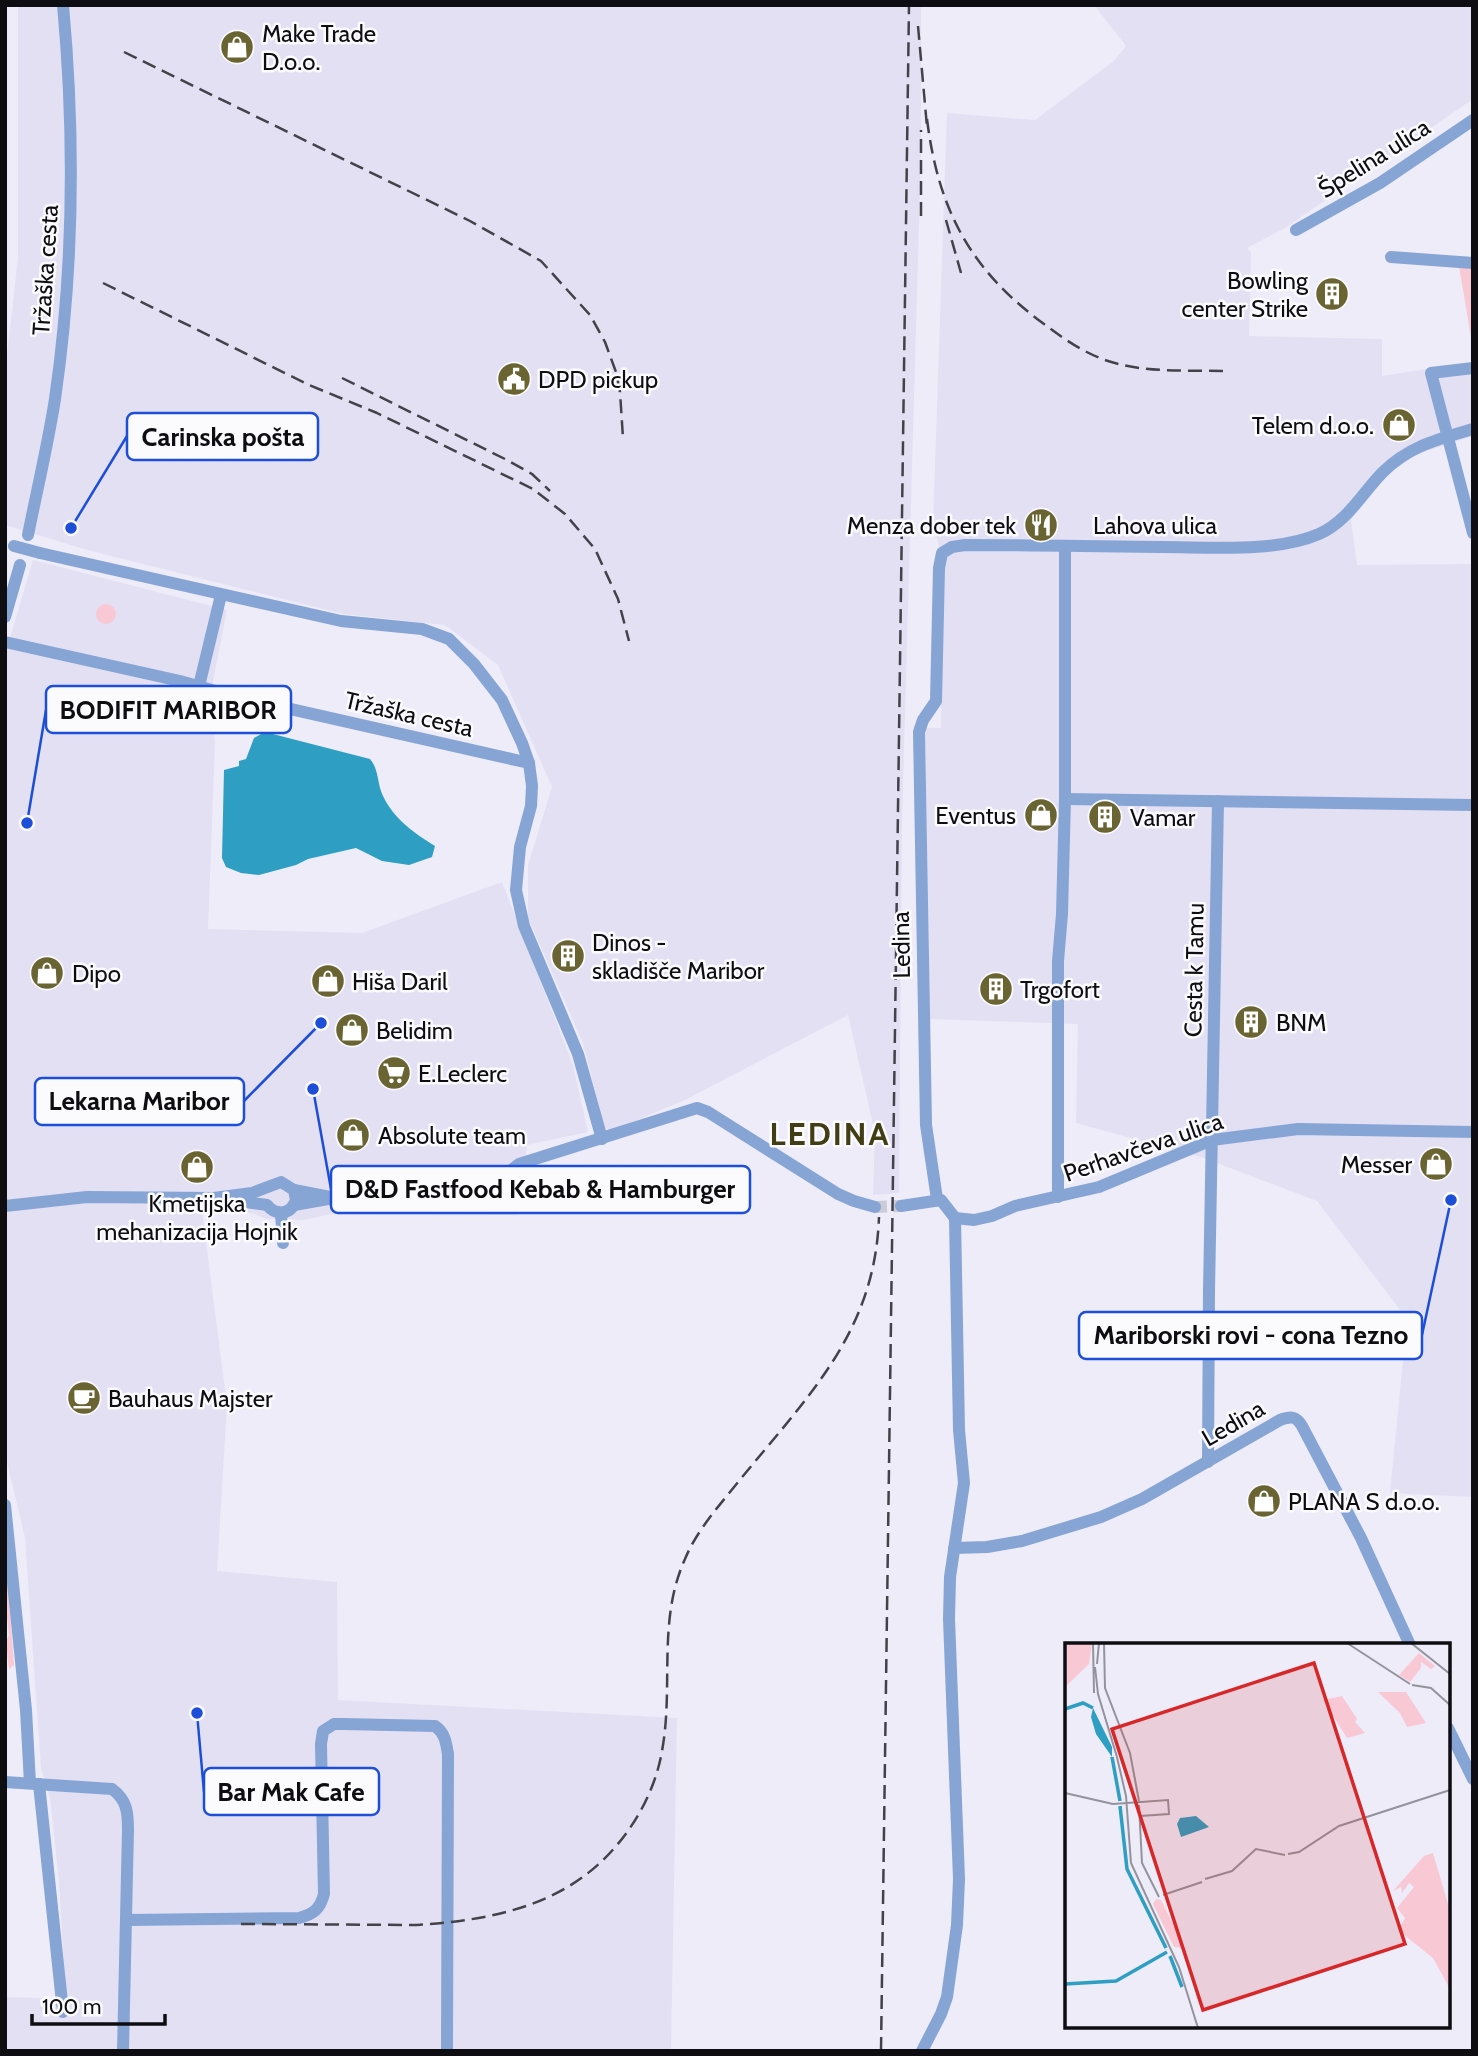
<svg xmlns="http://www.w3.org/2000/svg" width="1478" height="2056" viewBox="0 0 1478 2056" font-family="Cabin,sans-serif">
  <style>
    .built { fill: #e3e0f4 }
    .green { fill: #f8c8d4 }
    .water { fill: #2e9fc2 }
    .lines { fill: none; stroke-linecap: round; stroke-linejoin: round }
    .minor-tunnel { stroke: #cccbd6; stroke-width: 12; stroke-dasharray: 12 6; stroke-linecap: butt }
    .minor { stroke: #86a5d4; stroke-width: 12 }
    .rail { stroke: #434249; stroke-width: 2.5; stroke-dasharray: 14 7; stroke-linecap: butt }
    .minor-bridge { stroke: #86a5d4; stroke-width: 12 }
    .labels { text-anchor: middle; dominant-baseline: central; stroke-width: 5; stroke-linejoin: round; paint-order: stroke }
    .poi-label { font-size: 24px; fill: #0e0d12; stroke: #fbfafd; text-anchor: start }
    .street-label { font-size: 24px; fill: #0e0d12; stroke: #fbfafd }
    .district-label { font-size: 32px; font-weight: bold; letter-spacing: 2px; fill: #413d14; stroke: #fbfafd }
    .inset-river { fill: none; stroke: #2e9fc2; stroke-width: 3.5 }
    .inset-road { fill: none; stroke: #94939d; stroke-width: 2 }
    .view { fill: #d62828; fill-opacity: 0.15; stroke: #d62828; stroke-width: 3.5 }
    .inset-edge { fill: none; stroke: #0e0d12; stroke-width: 3.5 }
    .leader { fill: none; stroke: #1d4ed8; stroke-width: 2.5 }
    .callout-dot { fill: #1d4ed8; stroke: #fbfafd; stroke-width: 2.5 }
    .callout { fill: #fbfafd; stroke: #1d4ed8; stroke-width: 2.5 }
    .callout-label { font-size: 26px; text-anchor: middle; font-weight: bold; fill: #0e0d12 }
  </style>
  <rect width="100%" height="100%" fill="#eeecf9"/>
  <g class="built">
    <polygon points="18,5 921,5 921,153 902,820 899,1193 873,1195 875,1133 848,1015 685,1100 611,1131 604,1127 583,1043 528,918 528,865 552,787 498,665 445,625 343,614 87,550 5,525 5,373 18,258"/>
    <polygon points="1094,5 1473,5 1473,99 1285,228 1247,248 1251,252 1249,336 1382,339 1382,376 1426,369 1473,365 1473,436 1417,454 1387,475 1351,520 1357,565 1473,564 1473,1497 1390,1493 1407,1319 1317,1201 1204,1158 1076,1123 1078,1024 930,1019 925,728 941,728 943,562 933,523 947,113 1035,120 1114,61 1126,46"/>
    <polygon points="33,560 227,610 211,692 215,743 208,929 362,933 502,882 573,1065 588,1132 527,1145 518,1215 332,1214 303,1220 266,1219 255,1214 230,1210 202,1211 227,1405 217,1571 337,1582 338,1700 677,1718 671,2051 5,2051 5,1997 66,1999 59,1881 50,1798 41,1768 25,1538 5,1454 5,655"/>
  </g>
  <g class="green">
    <polygon points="1459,266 1473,268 1473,349"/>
    <circle cx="106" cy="614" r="10"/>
    <polygon points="5,1547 14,1665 9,1669 6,1642 9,1635 5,1600"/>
  </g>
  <path class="water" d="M265,732L370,759C379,769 377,784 383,796C394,819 414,833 435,846L432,857L409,865L382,861L356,848L308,859L296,865L259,875L241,873L226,867L222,858L224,770L239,766V761L246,759L254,738Z"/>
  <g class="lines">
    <polyline class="minor-tunnel" points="875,1207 901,1206"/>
    <g class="minor">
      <polyline points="1296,230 1380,183 1473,120"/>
      <polyline points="1391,257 1473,263"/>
      <polyline points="1473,368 1431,373 1473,533"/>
      <path d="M28,535C37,490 48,444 55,399C74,268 75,136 63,5"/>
      <polyline points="40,553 341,621 422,629 449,639 474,664 502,700 522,743 529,763 532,786 531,806 520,847 516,890 524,926 578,1054 602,1139"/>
      <polyline points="5,617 20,565"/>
      <polyline points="5,642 180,681 233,696 529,763"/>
      <polyline points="199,686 221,595"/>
      <polyline points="1065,799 1473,805"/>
      <polyline points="294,1190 335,1198 493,1200 510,1171 519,1164 697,1108 708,1112 838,1194 854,1201 875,1207"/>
      <polyline points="1058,1197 1058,961 1062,914 1065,799 1065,546"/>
      <path d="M937,1199L926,1125L919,732L923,720L936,701L939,568L942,553L952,547L965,545C1031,545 1096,546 1161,547C1210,547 1275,553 1319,534C1348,521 1362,493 1383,472C1409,446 1439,439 1473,429"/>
      <polyline points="294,1205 328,1199"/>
      <path d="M5,1206L87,1197L214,1198L252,1193L281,1182L294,1190L296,1200C291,1215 276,1216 267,1205L214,1198"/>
      <polyline points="901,1206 941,1200 955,1218"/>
      <polyline points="281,1213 283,1243"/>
      <polyline points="955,1218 974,1220 992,1216 1015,1206 1099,1187 1212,1140 1298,1129 1473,1132"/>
      <polyline points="1208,1462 1209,1291 1218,801"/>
      <polyline points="5,1505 26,1710 30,1783"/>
      <path d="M954,1548L987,1547L1022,1541L1101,1517L1142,1499L1280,1420C1291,1416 1296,1416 1302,1426L1361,1538L1410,1645"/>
      <polyline points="1448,1728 1473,1779"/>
      <path d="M5,1782L112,1789C127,1800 128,1812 128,1830L123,2051"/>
      <polyline points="39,1784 63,2012"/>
      <path d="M127,1920L299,1918C314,1914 320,1909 324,1894L321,1744L323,1731L334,1724H343L435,1726C445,1733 446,1742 448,1754L447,2051"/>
      <polyline points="922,2051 941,2014 947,1997 957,1925 959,1879 949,1619 950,1577 964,1483 959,1430 955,1218"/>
    </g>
    <g class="rail">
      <polyline points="918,26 927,127"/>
      <polyline points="124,52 470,221 541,261 590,315 605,342 616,372 620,392 623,438"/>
      <path d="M927,119C938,209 970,270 1044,324C1064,339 1084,353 1108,361C1144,373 1186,370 1224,371"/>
      <polyline points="921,216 921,130"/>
      <polyline points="946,220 961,273"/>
      <polyline points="103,283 309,385 377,413 533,489 565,514 595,549 618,599 629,641"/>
      <polyline points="342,378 507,460 532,474 550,491"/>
      <path d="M241,1924L417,1925C492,1920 566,1906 617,1845C639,1819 656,1786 662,1751C674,1686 657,1621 685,1559C697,1530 719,1506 739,1481C807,1397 875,1333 879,1217"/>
      <polyline points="881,2051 909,5"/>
    </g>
    <polyline class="minor-bridge" points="14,546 40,553"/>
  </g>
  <defs>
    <g id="shop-disc" transform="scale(1.75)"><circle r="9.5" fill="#696431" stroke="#fbfafd"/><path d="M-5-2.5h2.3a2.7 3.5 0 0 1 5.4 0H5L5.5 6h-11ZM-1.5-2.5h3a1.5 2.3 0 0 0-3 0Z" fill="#fff"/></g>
    <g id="building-disc" transform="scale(1.75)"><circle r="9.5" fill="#696431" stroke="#fbfafd"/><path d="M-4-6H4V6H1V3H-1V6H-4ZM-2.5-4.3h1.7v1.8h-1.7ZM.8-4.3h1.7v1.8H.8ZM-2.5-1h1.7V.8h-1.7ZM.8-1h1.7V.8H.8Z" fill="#fff"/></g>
    <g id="civic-disc" transform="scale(1.75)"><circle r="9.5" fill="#696431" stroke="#fbfafd"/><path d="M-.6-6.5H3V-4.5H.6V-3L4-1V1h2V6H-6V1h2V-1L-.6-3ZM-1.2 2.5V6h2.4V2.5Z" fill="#fff"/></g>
    <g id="restaurant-disc" transform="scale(1.75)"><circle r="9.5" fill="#696431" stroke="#fbfafd"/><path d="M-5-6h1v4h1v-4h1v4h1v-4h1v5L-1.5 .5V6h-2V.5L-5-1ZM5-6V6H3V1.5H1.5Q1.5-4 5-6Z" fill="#fff"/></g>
    <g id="supermarket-disc" transform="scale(1.75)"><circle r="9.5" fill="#696431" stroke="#fbfafd"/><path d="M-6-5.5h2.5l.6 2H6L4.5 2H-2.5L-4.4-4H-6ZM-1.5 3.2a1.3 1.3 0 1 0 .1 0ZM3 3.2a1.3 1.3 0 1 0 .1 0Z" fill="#fff"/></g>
    <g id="cafe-disc" transform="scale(1.75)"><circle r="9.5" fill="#696431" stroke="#fbfafd"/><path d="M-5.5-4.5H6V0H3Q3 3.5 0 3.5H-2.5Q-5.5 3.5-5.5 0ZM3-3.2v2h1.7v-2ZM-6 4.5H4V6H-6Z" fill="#fff"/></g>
  </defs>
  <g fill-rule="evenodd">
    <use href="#shop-disc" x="237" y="47"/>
    <use href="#building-disc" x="1332" y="294"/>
    <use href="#civic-disc" x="514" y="379"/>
    <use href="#shop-disc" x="1399" y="425"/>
    <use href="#restaurant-disc" x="1041" y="525"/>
    <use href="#shop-disc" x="1041" y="815"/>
    <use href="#building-disc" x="1105" y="817"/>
    <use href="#building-disc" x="568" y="956"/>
    <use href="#shop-disc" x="47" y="973"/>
    <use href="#shop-disc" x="328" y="981"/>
    <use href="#building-disc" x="996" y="989"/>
    <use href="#building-disc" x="1251" y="1022"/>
    <use href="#shop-disc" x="352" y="1030"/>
    <use href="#supermarket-disc" x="394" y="1073"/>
    <use href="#shop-disc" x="353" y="1135"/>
    <use href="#shop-disc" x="1436" y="1164"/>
    <use href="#shop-disc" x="197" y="1167"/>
    <use href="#cafe-disc" x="84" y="1398"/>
    <use href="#shop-disc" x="1264" y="1501"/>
  </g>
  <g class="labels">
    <g class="poi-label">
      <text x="262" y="33">Make Trade<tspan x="262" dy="28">D.o.o.</tspan></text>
      <text x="1308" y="280" text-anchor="end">Bowling<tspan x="1308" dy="28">center Strike</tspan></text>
      <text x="538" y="379">DPD pickup</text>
      <text x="1374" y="425" text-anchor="end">Telem d.o.o.</text>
      <text x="1016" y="525" text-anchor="end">Menza dober tek</text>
      <text x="1016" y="815" text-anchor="end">Eventus</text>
      <text x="1130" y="817">Vamar</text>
      <text x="592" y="942">Dinos -<tspan x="592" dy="28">skladišče Maribor</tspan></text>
      <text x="72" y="973">Dipo</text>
      <text x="352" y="981">Hiša Daril</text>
      <text x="1020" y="989">Trgofort</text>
      <text x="1276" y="1022">BNM</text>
      <text x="376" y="1030">Belidim</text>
      <text x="418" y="1073">E.Leclerc</text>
      <text x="378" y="1135">Absolute team</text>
      <text x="1412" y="1164" text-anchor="end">Messer</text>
      <text x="197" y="1203" text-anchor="middle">Kmetijska<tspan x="197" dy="28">mehanizacija Hojnik</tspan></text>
      <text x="108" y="1398">Bauhaus Majster</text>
      <text x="1288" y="1501">PLANA S d.o.o.</text>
    </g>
    <g class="street-label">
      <text transform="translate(1374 158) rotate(-32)">Špelina ulica</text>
      <text transform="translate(45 270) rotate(-86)">Tržaška cesta</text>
      <text x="1155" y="525">Lahova ulica</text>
      <text transform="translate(409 714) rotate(13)">Tržaška cesta</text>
      <text transform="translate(901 945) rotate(-91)">Ledina</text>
      <text transform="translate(1194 970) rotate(-89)">Cesta k Tamu</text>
      <text transform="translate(1143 1147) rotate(-19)">Perhavčeva ulica</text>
      <text transform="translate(1233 1423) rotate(-30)">Ledina</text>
    </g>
    <g class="district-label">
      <text x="830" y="1133">LEDINA</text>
    </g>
  </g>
  <g transform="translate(1065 1643)">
    <rect width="385" height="385" fill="#eeecf9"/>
    <path d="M0,0H27L24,21L0,44ZM354,10L370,23L366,26L356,19V25L345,39L334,32ZM313,49H341L361,80L342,84L335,70ZM277,53L292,76L290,79L300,90L282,95L258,57ZM368,210L385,268V346L368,315L333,287L340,275L332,265L349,244L344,240L337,250L336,244L328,248L359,213ZM91,256L96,257L116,297L122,314L118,305L109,304L88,261Z" fill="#f8c8d4"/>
    <path d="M28,65L47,104V114L31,91L26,74ZM131,173L144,184L116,194L112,181L115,175Z" fill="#2e9fc2"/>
    <path class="inset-river" d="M0,66L18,60L28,65M47,114L55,158M55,163L62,226L101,305M105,313L117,344M0,341L51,338L102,309"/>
    <path class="inset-road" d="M28,0L29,50M39,0L40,45L65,110L74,158M282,0L345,41M346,0L385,31M32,21L34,0M30,24L33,51L52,114M347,42L366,45L385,62M51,110L61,153L66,220L114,324L133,385M0,150L48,161M48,161L103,157L104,171L75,173M74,162L77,220L94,254M223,211L234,209L274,183L385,147M140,236L167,228L191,206L220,212M98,252L137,239"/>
    <path class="view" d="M249,20L340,301L138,367L47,86Z"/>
    <rect width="385" height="385" class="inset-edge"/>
  </g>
  <path class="leader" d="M71 528L127 436M27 823L46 710M321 1023L244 1101M313 1089L331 1189M1451 1200L1422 1335M197 1713L204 1792"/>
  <g class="callout-dot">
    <circle cx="71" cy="528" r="7"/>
    <circle cx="27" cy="823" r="7"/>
    <circle cx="321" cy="1023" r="7"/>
    <circle cx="313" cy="1089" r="7"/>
    <circle cx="1451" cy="1200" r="7"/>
    <circle cx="197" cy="1713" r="7"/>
  </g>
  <g class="callout">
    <rect x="127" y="413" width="191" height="47" rx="7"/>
    <rect x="46" y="686" width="245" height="47" rx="7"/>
    <rect x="35" y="1078" width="209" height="47" rx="7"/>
    <rect x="331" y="1166" width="419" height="47" rx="7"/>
    <rect x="1079" y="1312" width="343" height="47" rx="7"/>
    <rect x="204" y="1768" width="175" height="47" rx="7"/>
  </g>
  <g class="callout-label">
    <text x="223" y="446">Carinska pošta</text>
    <text x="168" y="719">BODIFIT MARIBOR</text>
    <text x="139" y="1110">Lekarna Maribor</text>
    <text x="540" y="1198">D&amp;D Fastfood Kebab &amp; Hamburger</text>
    <text x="1251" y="1344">Mariborski rovi - cona Tezno</text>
    <text x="291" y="1801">Bar Mak Cafe</text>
  </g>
  <rect width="1478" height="2056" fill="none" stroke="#0e0d12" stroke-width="14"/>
  <path d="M32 2014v10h133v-10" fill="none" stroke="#0e0d12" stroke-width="3.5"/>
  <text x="42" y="2014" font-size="21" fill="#0e0d12" stroke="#fbfafd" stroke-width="5" paint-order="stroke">100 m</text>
</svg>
